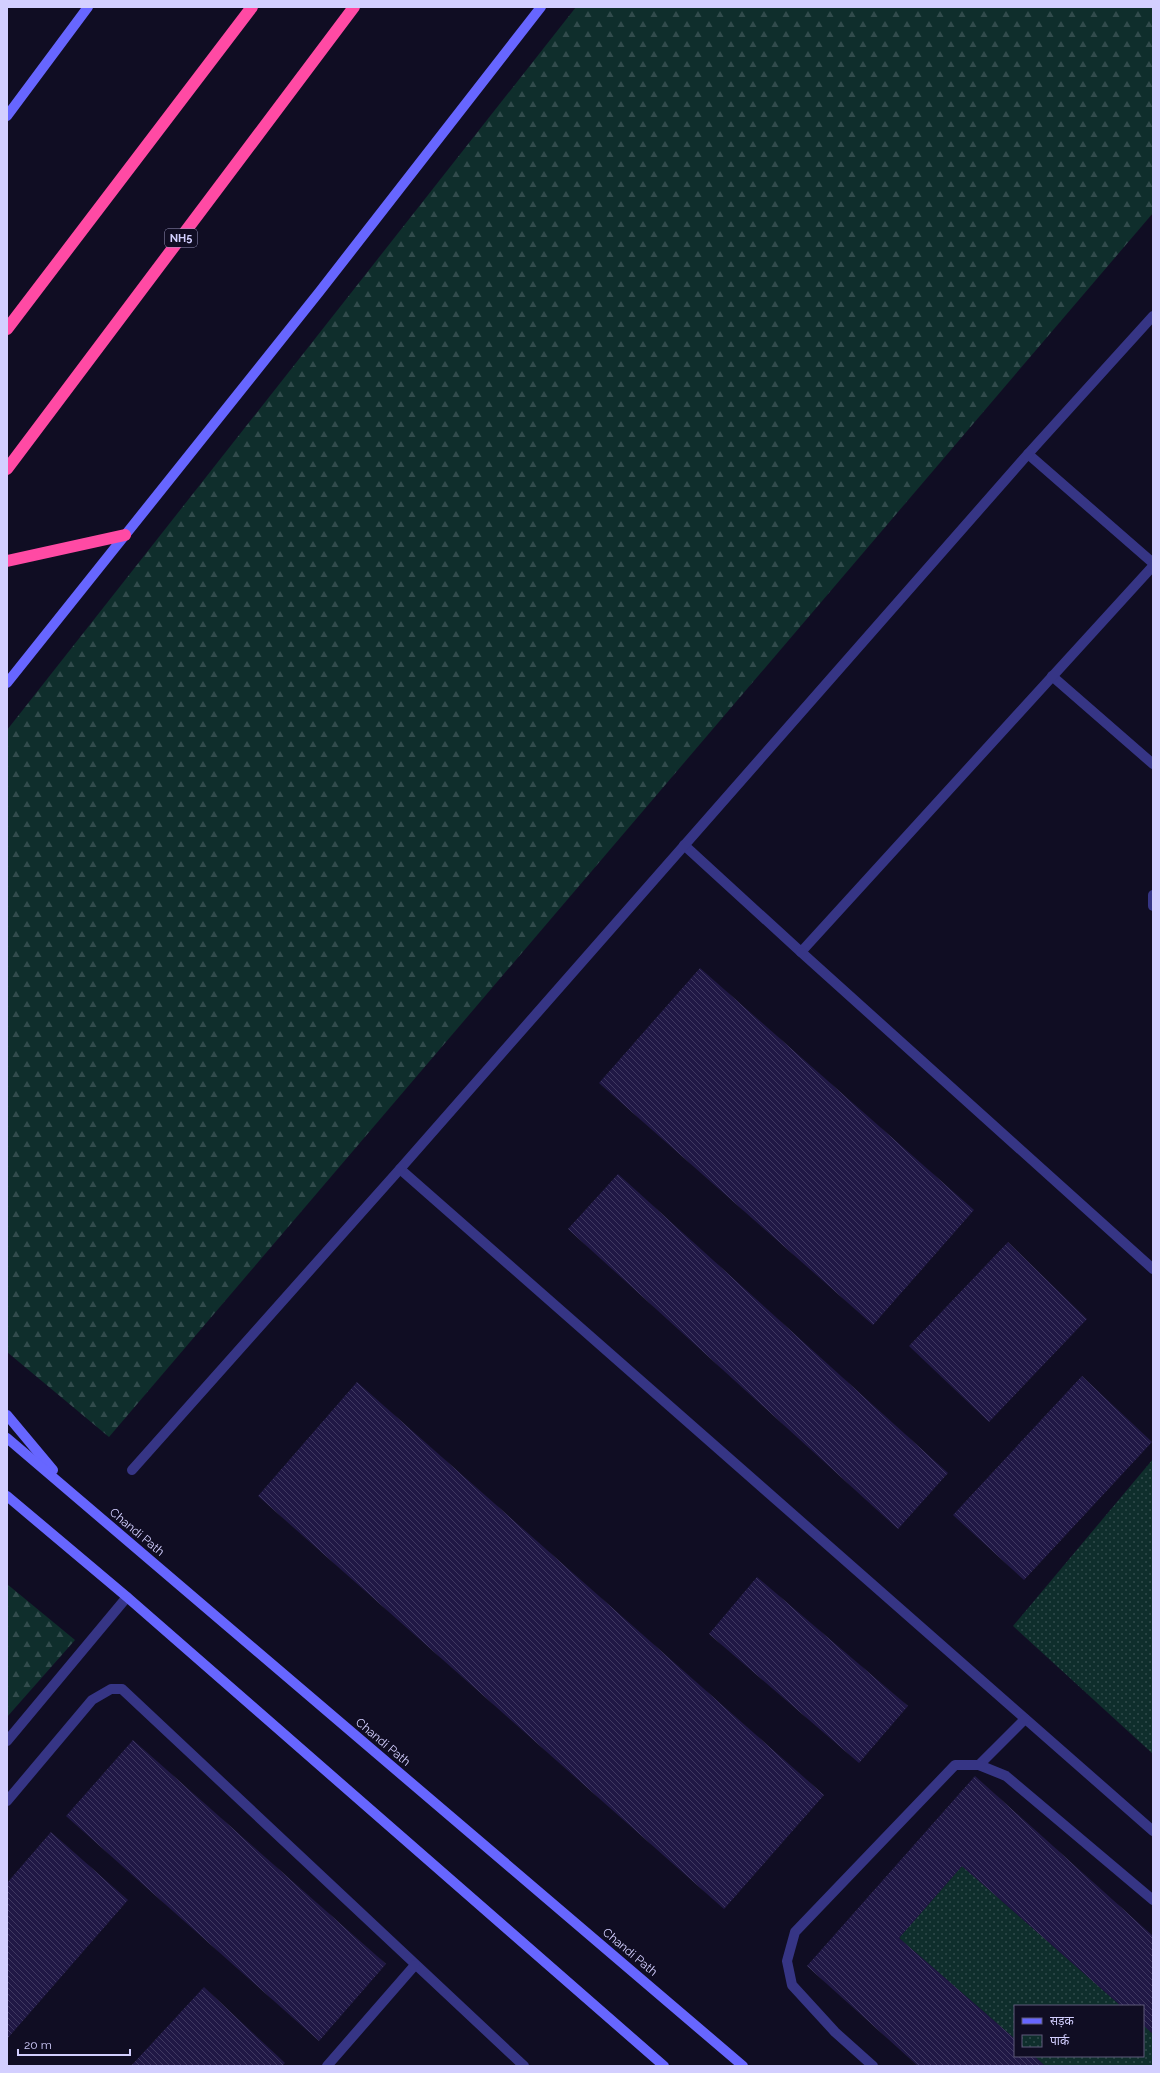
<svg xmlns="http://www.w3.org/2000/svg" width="1160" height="2073" viewBox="0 0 1160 2073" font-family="Raleway,'Noto Sans Devanagari',sans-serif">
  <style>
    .forest { fill: url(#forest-firs) }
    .park { fill: url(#park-dots) }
    .building { fill: url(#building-back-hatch) }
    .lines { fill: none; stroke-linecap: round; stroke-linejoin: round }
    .street { stroke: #363585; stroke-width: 10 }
    .secondary { stroke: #6766ff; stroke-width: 10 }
    .highway { stroke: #ff4aa4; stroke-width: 12 }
    .labels { text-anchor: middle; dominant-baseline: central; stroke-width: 3; stroke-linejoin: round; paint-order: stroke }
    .shield { fill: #100d23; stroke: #9895bd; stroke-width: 1 }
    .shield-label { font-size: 11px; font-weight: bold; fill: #d3cfff }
    .street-label { font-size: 12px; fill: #d3cfff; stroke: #100d23 }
  </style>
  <defs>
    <pattern id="forest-firs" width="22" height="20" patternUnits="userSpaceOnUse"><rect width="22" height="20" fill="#0f2e2c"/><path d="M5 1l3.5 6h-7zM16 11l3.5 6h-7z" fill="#314b4c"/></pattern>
    <pattern id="park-dots" width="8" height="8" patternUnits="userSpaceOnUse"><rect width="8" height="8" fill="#0f2e2c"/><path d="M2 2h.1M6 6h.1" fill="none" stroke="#314b4c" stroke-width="1.8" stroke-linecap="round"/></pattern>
    <pattern id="building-back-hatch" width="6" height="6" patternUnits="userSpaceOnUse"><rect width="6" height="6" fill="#201845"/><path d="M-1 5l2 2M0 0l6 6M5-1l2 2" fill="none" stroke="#403961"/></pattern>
  </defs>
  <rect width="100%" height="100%" fill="#100d23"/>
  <g class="forest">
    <polygon points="576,7 1153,7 1153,213 109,1437 7,1352 7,730"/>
    <polygon points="7,1584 75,1640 7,1717"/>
  </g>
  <g class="park">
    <polygon points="1153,1459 1153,1754 1013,1626"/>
    <polygon points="962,1866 1121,2006 1015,2006 1015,2039 899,1938"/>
    <polygon points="1143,2025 1153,2034 1153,2066 1045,2066 1034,2056 1143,2056"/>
  </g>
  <g class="building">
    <polygon points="700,968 974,1210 873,1325 599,1083"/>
    <polygon points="618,1174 948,1473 898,1529 568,1229"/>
    <polygon points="1008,1242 1087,1319 989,1422 909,1346"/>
    <polygon points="1082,1376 1152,1442 1024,1580 953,1515"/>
    <polygon points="357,1382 824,1795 724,1909 258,1496"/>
    <polygon points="757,1577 908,1706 859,1763 709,1634"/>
    <polygon points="133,1740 386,1964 319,2041 66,1816"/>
    <polygon points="975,1776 1153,1936 1153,2034 1143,2025 1143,2006 1121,2006 962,1866 899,1938 1015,2039 1015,2056 1034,2056 1045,2066 918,2066 807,1966"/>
    <polygon points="51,1832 128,1900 7,2039 7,1883"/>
    <polygon points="204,1987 285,2063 282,2066 131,2066"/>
  </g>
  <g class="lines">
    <g class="street">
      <polyline points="1028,454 1153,563"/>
      <polyline points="1052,676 1153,764"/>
      <polyline points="684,845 801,952 1153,566"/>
      <polyline points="1153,895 1153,906"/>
      <polyline points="801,952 1153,1269"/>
      <polyline points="400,1169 1153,1831"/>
      <polyline points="132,1470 400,1169 1028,454 1153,316"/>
      <polyline points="7,1741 127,1597"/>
      <polyline points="979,1765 1025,1719"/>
      <polyline points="7,1801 92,1700 111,1689 122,1689 524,2066"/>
      <polyline points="327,2066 415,1965"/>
      <polyline points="873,2066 835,2032 792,1985 787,1961 795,1932 955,1765 979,1765 1006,1776 1153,1900"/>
    </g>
    <g class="secondary">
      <polyline points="7,116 88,7"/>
      <polyline points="7,683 320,291 541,7"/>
      <polyline points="7,1415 53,1470"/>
      <polyline points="7,1438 743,2066"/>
      <polyline points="7,1496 127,1597 664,2066"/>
    </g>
    <g class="highway">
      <polyline points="7,329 252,7"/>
      <polyline points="7,469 354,7"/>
      <polyline points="7,561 125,535"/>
    </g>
  </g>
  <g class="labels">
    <rect class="shield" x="165" y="229" width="32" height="18" rx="3"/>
    <g class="shield-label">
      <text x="181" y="238">NH5</text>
    </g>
    <g class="street-label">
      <text transform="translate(137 1532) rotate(40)">Chandi Path</text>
      <text transform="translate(383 1742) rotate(40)">Chandi Path</text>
      <text transform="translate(630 1952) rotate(40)">Chandi Path</text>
    </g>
  </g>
  <rect width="1160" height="2073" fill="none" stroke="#d3cfff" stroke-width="16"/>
  <rect x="1014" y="2005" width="130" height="52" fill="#100d23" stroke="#5e5b7b"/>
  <rect x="1022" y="2018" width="20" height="6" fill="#6766ff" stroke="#5e5b7b"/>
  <text x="1050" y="2025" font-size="12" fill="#d3cfff">सड़क</text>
  <rect x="1022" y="2035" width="20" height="12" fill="url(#park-dots)" stroke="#5e5b7b"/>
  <text x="1050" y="2045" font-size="12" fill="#d3cfff">पार्क</text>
  <path d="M18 2049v6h112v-6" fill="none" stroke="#d3cfff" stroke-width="2"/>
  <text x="24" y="2049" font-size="12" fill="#d3cfff" stroke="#100d23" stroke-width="3" paint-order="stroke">20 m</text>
</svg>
